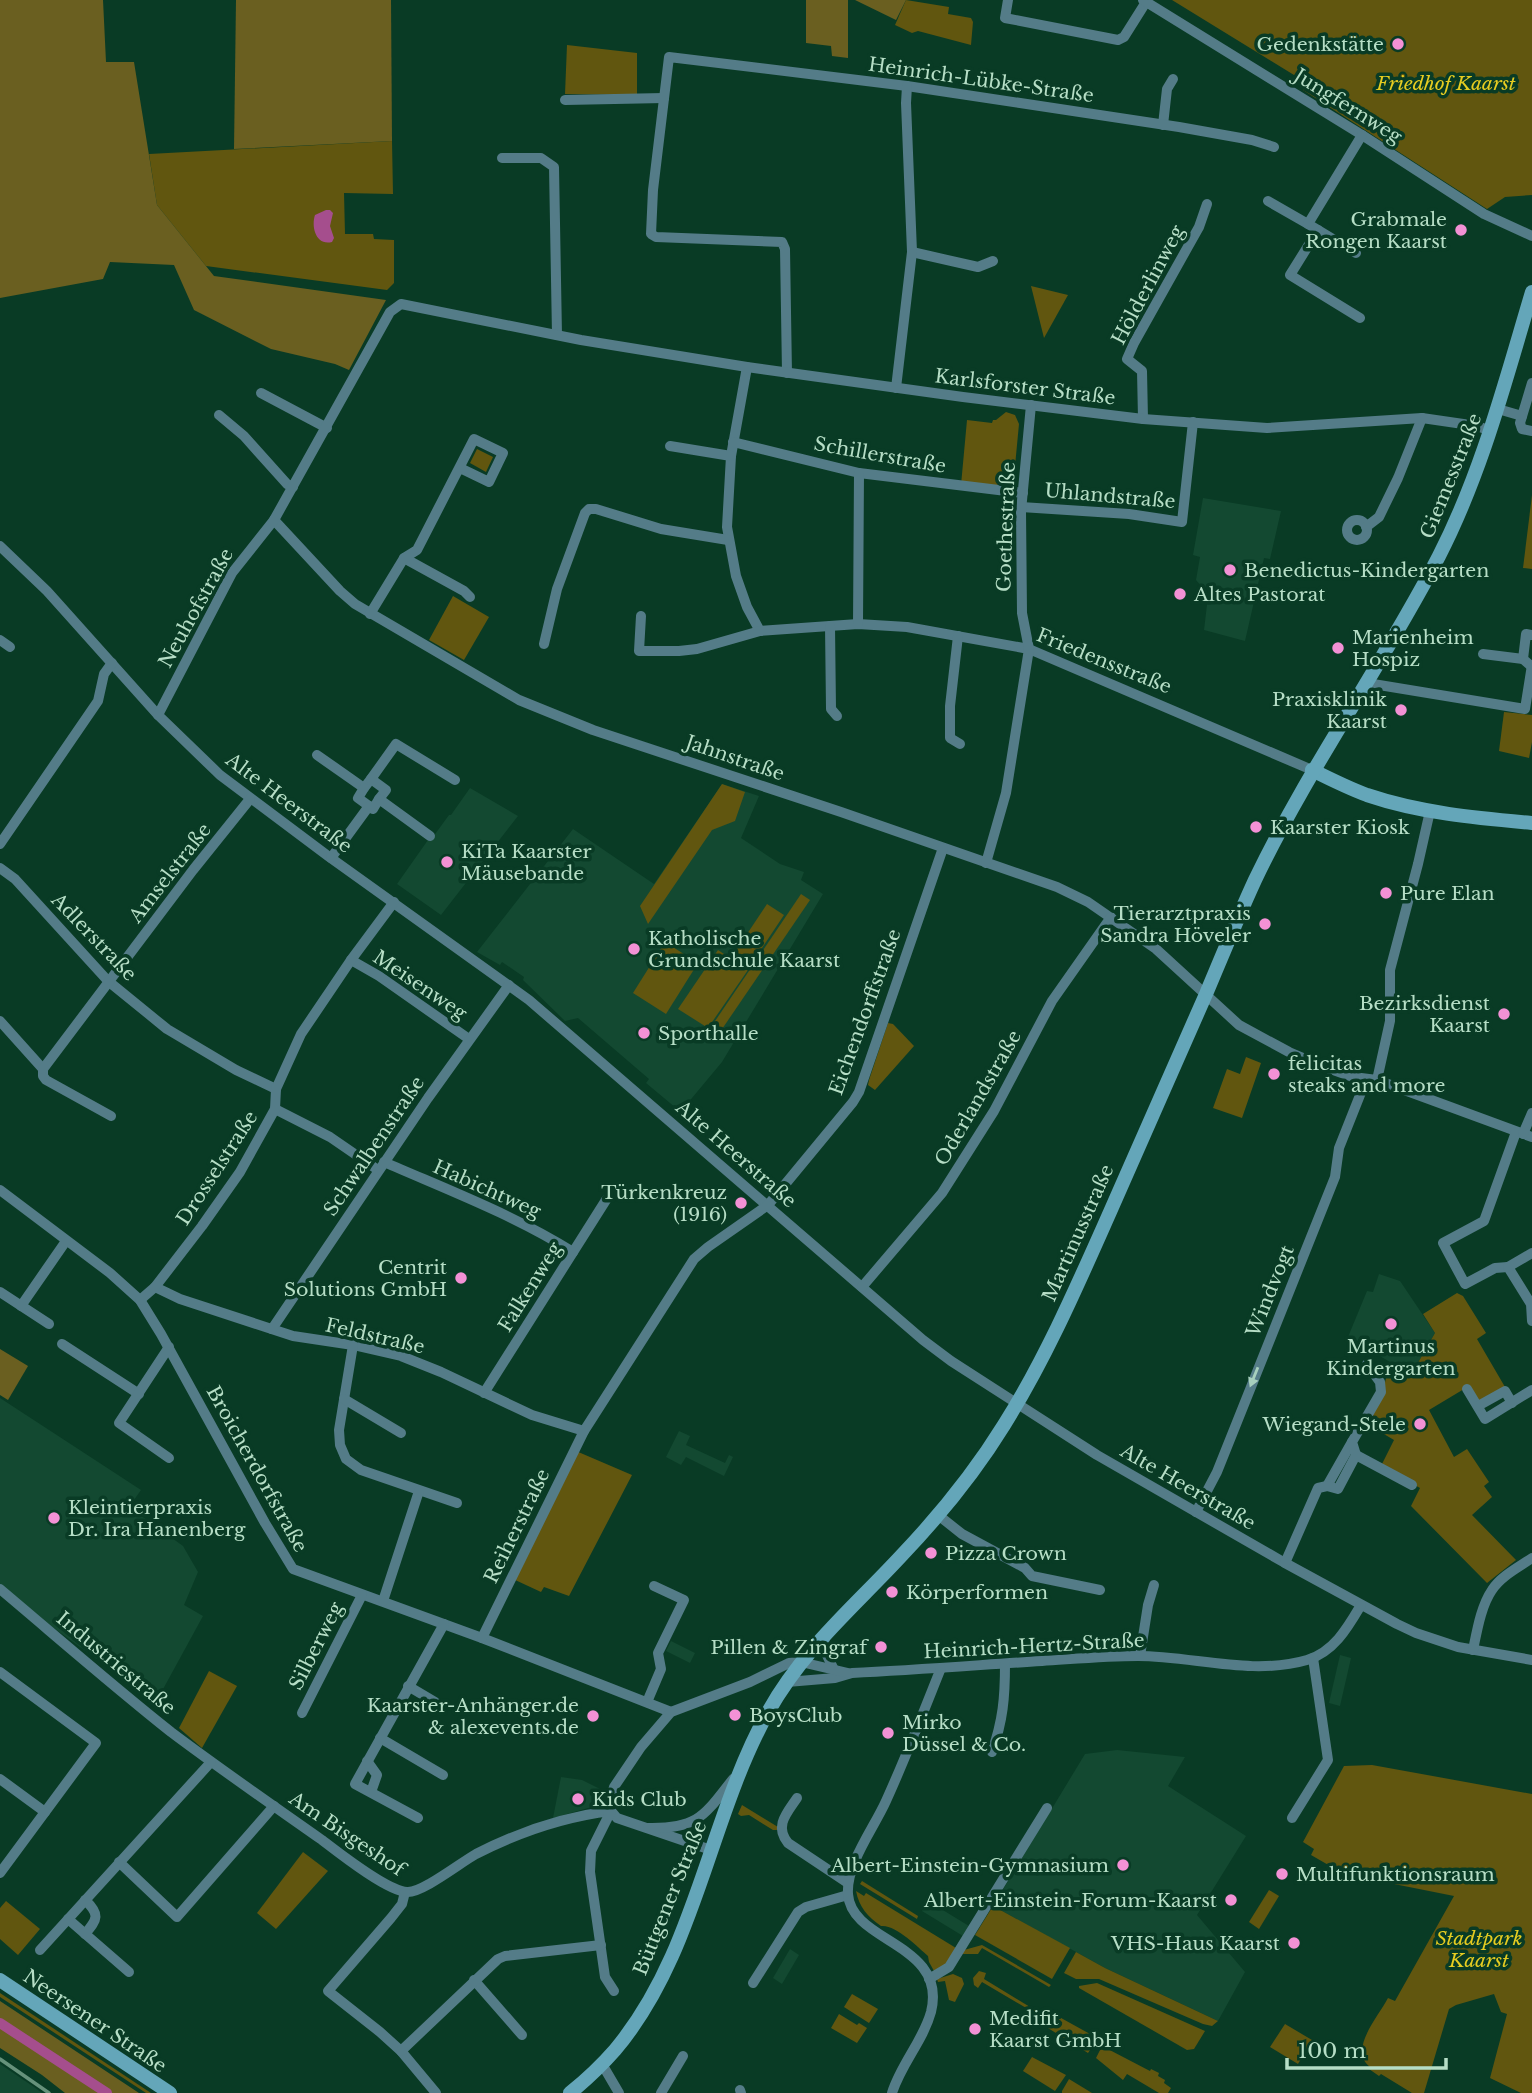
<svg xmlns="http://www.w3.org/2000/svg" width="1532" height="2093" viewBox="0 0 1532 2093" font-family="'Libre Baskerville',serif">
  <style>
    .built { fill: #134931 }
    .green { fill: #61560f }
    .forest { fill: #6a5f20 }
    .water { fill: #a54e8d }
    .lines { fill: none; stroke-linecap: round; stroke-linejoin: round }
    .canal { stroke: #a54e8d; stroke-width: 10 }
    .street { stroke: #547c88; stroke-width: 10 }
    .secondary { stroke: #64a6b9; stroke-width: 14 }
    .rail { stroke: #66927b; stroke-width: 3.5 }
    .oneway { fill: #a7cfbd }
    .poi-dot { fill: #f391d5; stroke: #093b25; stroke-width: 2.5 }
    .labels { text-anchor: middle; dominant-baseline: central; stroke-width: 7; stroke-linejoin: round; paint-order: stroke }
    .poi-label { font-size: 19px; fill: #b6dec6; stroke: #093b25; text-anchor: start }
    .street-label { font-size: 19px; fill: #b6dec6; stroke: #093b25 }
    .park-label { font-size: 19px; font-style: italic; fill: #e6cc21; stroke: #093b25 }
  </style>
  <rect width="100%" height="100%" fill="#093b25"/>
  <g class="built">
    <polygon points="1203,498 1281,511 1270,559 1264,558 1245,641 1204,630 1209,588 1202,587 1196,580 1200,557 1193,555"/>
    <polygon points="722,784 759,796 741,838 780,864 804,872 801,880 823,894 722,1062 677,1116 673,1112 676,1108 646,1083 649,1079 578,1018 565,1021 523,980 524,977 502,962 500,965 477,952 573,829 654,884"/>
    <polygon points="470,788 518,816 441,915 397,884 428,840 430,841 449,815 451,815"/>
    <polygon points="1379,1274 1400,1281 1435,1333 1415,1368 1390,1362 1348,1337 1367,1291 1373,1292"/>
    <polygon points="0,1398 141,1490 129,1507 183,1546 198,1572 184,1605 203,1616 156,1702 0,1589"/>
    <polygon points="679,1431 690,1436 686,1445 725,1463 729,1455 733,1457 724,1476 686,1457 681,1465 666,1457"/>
    <polygon points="671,1641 695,1653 690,1663 666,1651"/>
    <polygon points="1340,1655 1351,1658 1340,1706 1329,1703"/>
    <polygon points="1117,1750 1185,1757 1168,1786 1246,1836 1197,1915 1245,1972 1218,2021 1105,1968 993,1906 1085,1754"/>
    <polygon points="561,1777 582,1780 604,1791 595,1806 553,1818"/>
    <polygon points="928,1901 969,1926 963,1936 922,1911"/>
    <polygon points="790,1949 799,1955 782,1984 773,1978"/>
    <polygon points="0,2064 34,2087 42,2093 0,2093"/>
  </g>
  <g class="green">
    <polygon points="906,0 949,7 948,14 971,18 973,22 971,45 918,31 912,33 895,25"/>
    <polygon points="1172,0 1532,0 1532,195 1505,197 1487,209 1303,90 1307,83"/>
    <polygon points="567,45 637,53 637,95 565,94"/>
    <polygon points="392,141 393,194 344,193 345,234 373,234 374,239 394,240 394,283 387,290 206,266 157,205 149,154"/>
    <polygon points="1031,286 1068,295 1044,338"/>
    <polygon points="1006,412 1015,415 1019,424 1013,487 1011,489 961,485 967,420 992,423 993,420 996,420"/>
    <polygon points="477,449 493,457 486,472 470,463"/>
    <polygon points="1532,495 1532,569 1523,568"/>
    <polygon points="453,596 489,617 464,660 429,640"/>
    <polygon points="1504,712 1532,715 1532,742 1529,758 1499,751"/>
    <polygon points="722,784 745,792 735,821 712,830 648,924 640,906"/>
    <polygon points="801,894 810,900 718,1035 709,1030"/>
    <polygon points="767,904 784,915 750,966 733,955"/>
    <polygon points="665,942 698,963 666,1014 633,993"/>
    <polygon points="718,950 748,970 708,1028 678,1009"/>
    <polygon points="888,1023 893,1024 914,1046 875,1090 868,1085 869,1080"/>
    <polygon points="1246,1057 1261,1063 1242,1118 1213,1108 1227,1069 1240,1074"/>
    <polygon points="1457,1293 1463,1296 1486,1333 1477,1339 1505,1387 1479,1402 1469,1386 1429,1410 1454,1457 1467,1449 1489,1482 1484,1486 1492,1497 1472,1515 1516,1560 1487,1583 1411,1506 1420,1488 1381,1466 1394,1440 1367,1424 1381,1399 1390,1362 1415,1368 1435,1333 1423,1314"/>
    <polygon points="576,1451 632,1475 569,1596 544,1587 541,1592 513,1579"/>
    <polygon points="209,1671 237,1686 202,1748 179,1728"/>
    <path d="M1372,1765L1532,1794V2093H1521L1490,2078L1507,2014L1501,2012L1494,1994L1456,2005L1449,2009L1424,2093H1412L1381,2074L1379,2076L1369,2069L1370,2067C1348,2050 1378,2017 1388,1998L1395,2001L1454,1896L1344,1874L1311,1855L1314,1849L1303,1842L1344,1766Z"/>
    <polygon points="742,1805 778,1827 778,1830 773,1830 749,1815 741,1816 738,1814"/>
    <polygon points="303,1852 328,1871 276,1929 257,1913"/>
    <polygon points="862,1881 918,1916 917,1919 860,1884"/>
    <polygon points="1269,1890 1279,1896 1259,1929 1249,1922"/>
    <path d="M856,1891L864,1896L866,1893L956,1948L946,1965L934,1971L929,1962L928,1956C918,1947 895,1924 881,1926C868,1917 859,1907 856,1891Z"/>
    <polygon points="6,1901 40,1929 18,1955 0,1939 0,1908"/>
    <polygon points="993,1906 1070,1948 1052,1979 975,1935"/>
    <polygon points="982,1945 1051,1985 1049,1987 982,1948 978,1954 962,1954 964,1950"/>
    <polygon points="1076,1952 1105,1968 1218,2021 1212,2026 1203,2024 1099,1979 1076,1979 1064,1973"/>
    <polygon points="979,1971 986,1973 984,1979 1035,2010 1033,2012 982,1982 978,1988 974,1985 973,1978"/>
    <polygon points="953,1974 962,1978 964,1984 955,2002 949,2000 945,1981 938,1982 937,1979"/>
    <polygon points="1097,1983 1205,2031 1194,2049 1187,2050 1079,1988 1079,1986"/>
    <polygon points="0,1993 151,2093 146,2093 0,1997"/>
    <polygon points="852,1994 878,2009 869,2023 844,2007"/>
    <polygon points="1043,2008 1090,2034 1089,2036 1097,2040 1088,2053 1035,2020"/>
    <polygon points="839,2014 857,2025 859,2023 867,2028 857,2043 831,2028"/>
    <polygon points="1285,2024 1312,2040 1298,2064 1270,2047"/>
    <polygon points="1102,2046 1150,2071 1151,2069 1159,2073 1158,2076 1165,2080 1164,2083 1171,2088 1168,2093 1159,2093 1127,2074 1123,2080 1096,2058"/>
    <polygon points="1032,2057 1066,2075 1055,2091 1023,2071"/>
    <polygon points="1069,2079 1092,2093 1062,2093 1062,2091"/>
  </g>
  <g class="forest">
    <polygon points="0,0 103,0 106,62 134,62 157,205 214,276 386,300 349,370 335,364 271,349 194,310 174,265 110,262 103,279 0,298"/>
    <polygon points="236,0 391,0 392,141 234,149"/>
    <polygon points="806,0 848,0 848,58 832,56 831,46 806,43"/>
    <polygon points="855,0 906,0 896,20"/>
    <polygon points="0,1349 28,1366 8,1400 0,1395"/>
    <polygon points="0,2001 139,2093 65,2093 42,2075 0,2048"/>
  </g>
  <path class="water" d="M326,210H330L333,213L330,226L334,238L332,242C316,246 311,227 315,215Z"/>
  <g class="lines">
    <polyline class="canal" points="0,2023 107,2093"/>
    <g class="street">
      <polyline points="1008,0 1005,18 1118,40 1124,37 1146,2"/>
      <polyline points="1143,0 1362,135 1484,214 1532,236"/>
      <polyline points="565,100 664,98"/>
      <polyline points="1163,125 1167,89 1173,79"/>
      <polyline points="502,158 541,158 554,167 557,335"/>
      <polyline points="1268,201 1308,224"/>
      <polyline points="1318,230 1290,275 1360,318"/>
      <polyline points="912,252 978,267 993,261"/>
      <polyline points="1356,253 1308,224 1362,135"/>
      <polyline points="747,367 731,456 727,527 736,576 747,607 760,631"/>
      <polyline points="787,373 785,249 782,242 656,237 651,234 653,190 669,57 907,86 1179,127 1252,140 1274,147"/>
      <polyline points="1532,383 1520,423 1522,429 1532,431"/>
      <polyline points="896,388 912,252 906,103 907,86"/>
      <polyline points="261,393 327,428"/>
      <polyline points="1498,409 1522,416"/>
      <polyline points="219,415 244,436 287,484 293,487"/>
      <polyline points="1143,419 1142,371 1127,359 1134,343 1199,227 1207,204"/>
      <polyline points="733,442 859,473 1023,493"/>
      <polyline points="670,446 731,456"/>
      <polyline points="1021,507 1129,514 1182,522 1193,422"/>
      <polyline points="274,520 340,591 355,604 519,700 593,730 841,812 1057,887 1088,902 1156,949 1239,1025 1289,1052 1322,1066 1353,1077 1377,1080 1532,1137"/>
      <circle cx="1357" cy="530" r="10"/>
      <polyline points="1366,527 1379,517 1398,478 1422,418"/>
      <polyline points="0,546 47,591 158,715 220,775 328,856 529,1000 923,1340 951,1361 1097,1455 1285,1563 1397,1624 1416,1633 1458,1647 1532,1660"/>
      <polyline points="404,558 464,591 470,597"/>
      <polyline points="370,614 404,558 417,550 474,439 503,453 489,482 460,468"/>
      <polyline points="641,616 639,651 679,651 697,649 760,631 858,624 907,627 1029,649 1312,770"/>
      <polyline points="858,624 859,473"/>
      <polyline points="830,626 831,709 837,716"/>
      <polyline points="958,636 950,706 950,738 960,744"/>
      <polyline points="0,640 10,647"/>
      <polyline points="544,644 557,589 585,513 589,509 596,509 661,529 728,540"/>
      <polyline points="1483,654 1523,659"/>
      <polyline points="1531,666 1523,659 1526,634 1532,635"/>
      <polyline points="1367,683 1525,709 1532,665"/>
      <polyline points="158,715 232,573 274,520 390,312 401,304 581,340 747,367 963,397 1143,419 1267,428 1422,418 1477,426 1491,431"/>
      <polyline points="317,755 364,788 371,779"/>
      <polyline points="364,788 358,798 369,806"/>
      <polyline points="379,799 386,790 371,779 396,744 455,780"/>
      <polyline points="0,844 98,701 104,674 112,663"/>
      <polyline points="331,858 369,806 373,809 379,799 430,836"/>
      <polyline points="986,863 1006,793 1029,649 1022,613 1021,511 1031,405"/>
      <polyline points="0,868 15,879 108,981 167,1029 236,1070 276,1089"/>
      <polyline points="351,960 379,976 469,1039"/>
      <polyline points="0,1021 43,1069 43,1076 46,1080 111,1116"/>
      <polyline points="43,1069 193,870 250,799"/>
      <polyline points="1377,1080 1390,1021 1390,970 1418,864 1430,811"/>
      <polyline points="275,1109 330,1137 378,1170"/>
      <polyline points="1516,1132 1484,1221 1443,1243 1465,1284 1495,1268 1508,1267 1531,1304 1532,1321"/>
      <polyline points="1523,1134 1532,1113"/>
      <path d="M384,1162C448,1190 514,1215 573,1252"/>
      <polyline points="0,1190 110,1273 140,1300 161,1334 265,1523 293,1569 482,1638 671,1712"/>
      <polyline points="1508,1267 1532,1253"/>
      <polyline points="155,1287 180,1299 293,1336 353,1345 401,1356 441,1372 532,1415 584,1431"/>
      <polyline points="862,1287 942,1193 994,1111 1052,1001 1111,917"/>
      <polyline points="0,1292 49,1324"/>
      <polyline points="140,1300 155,1287 202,1226 240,1172 275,1109 276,1089 301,1034 351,960 394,902"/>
      <polyline points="21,1306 66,1241"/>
      <polyline points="272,1329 428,1098 509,985"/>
      <polyline points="62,1344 139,1394"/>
      <polyline points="353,1345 339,1430 340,1445 346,1459 361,1470 457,1503"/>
      <polyline points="169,1347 119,1423 169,1458"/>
      <polyline points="1467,1389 1485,1419 1532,1390"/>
      <polyline points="484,1393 606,1200"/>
      <polyline points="344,1399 401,1433"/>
      <polyline points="1478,1406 1505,1391 1512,1403"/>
      <polyline points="1356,1455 1412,1485"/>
      <polyline points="1327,1486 1352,1442"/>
      <polyline points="1196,1512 1217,1472 1335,1177 1339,1148 1366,1080"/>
      <polyline points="938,1515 962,1534 1025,1568 1032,1576 1100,1590"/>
      <polyline points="1285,1563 1318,1488 1327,1486 1338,1489 1356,1455 1352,1442 1381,1392 1380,1382 1367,1364"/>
      <path d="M0,1589C57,1637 113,1686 171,1732C220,1769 271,1804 322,1840C339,1853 387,1891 407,1892C422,1893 460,1863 476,1854C519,1832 562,1817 611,1811"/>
      <polyline points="383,1601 419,1491"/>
      <polyline points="824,1634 825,1651 834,1670"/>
      <polyline points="482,1638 584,1431 694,1259 708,1247 768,1205 853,1102 859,1092 943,848"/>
      <path d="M1473,1650C1477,1631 1481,1606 1492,1590C1501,1576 1519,1567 1532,1558"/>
      <polyline points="1140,1656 1148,1605 1154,1585"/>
      <polyline points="0,1672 96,1743 0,1873"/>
      <path d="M787,1682L835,1678L852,1673C915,1670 979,1665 1042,1661C1074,1659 1106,1656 1138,1656C1193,1656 1252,1676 1307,1660C1334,1652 1348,1627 1361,1605"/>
      <polyline points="408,1686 435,1702"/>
      <polyline points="647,1702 661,1669 658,1653 684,1600 654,1586"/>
      <polyline points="302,1713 362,1595"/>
      <polyline points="380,1738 443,1775"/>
      <path d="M992,1752C1003,1720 1005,1698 1005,1664"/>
      <polyline points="367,1761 377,1775 371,1792"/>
      <polyline points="0,1779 45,1812"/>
      <path d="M797,1798C787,1813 774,1826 788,1843L848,1883"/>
      <polyline points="611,1811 617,1818 711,1850"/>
      <polyline points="418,1818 355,1784 444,1624"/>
      <polyline points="1292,1818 1328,1760 1313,1658"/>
      <path d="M648,1828C698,1829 704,1816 733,1779"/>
      <polyline points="119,1862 177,1917 274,1806"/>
      <polyline points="405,1892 402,1904 391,1918 328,1991 380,2032 401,2051 436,2093"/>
      <path d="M85,1900C100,1914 98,1919 85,1934"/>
      <polyline points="68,1919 129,1972"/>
      <polyline points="40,1950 211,1762"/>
      <polyline points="929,1979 949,1967 1047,1808"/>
      <polyline points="474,1980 522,2035"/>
      <polyline points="753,1983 798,1912 806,1907 848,1895"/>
      <polyline points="614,1991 605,1977 590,1872 591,1851 611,1811 610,1802 614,1787 641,1747 671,1712 750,1682 789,1663 801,1662 848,1673"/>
      <polyline points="401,2051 498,1959 505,1956 601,1945"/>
      <polyline points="602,2064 619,2093"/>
      <polyline points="740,2090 741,2093"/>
      <polyline points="661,2093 683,2056"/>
      <path d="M892,2093C901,2064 923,2041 931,2012C948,1943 851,1943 848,1894C846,1864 874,1828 886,1801C906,1757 923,1713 941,1668"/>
    </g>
    <g class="secondary">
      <path d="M1312,770C1330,779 1348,788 1367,795C1420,813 1476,818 1532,823"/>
      <polyline points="0,1980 170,2093"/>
      <path d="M570,2093C586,2080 601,2066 615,2050C696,1954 708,1820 768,1712C804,1648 853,1608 902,1555C940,1515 975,1472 1004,1425C1046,1358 1078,1284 1110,1212C1142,1139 1174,1067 1206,994C1222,956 1238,917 1255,880C1309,767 1382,666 1439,556C1482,472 1505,382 1532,292"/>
    </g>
    <polyline class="rail" points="0,2059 49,2093"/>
  </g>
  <defs><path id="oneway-solid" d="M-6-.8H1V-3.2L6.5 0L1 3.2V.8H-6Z" transform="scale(1.75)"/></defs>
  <use class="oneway" href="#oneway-solid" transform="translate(1254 1377) rotate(112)"/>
  <g class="poi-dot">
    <circle cx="1398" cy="44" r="7"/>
    <circle cx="1461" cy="230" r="7"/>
    <circle cx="1230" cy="570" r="7"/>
    <circle cx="1180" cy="594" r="7"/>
    <circle cx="1338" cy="648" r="7"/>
    <circle cx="1401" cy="710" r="7"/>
    <circle cx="1256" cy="827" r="7"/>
    <circle cx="447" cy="862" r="7"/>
    <circle cx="1386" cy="893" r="7"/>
    <circle cx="1265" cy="924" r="7"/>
    <circle cx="634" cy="949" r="7"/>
    <circle cx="1504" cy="1014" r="7"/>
    <circle cx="644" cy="1033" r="7"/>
    <circle cx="1274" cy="1074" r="7"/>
    <circle cx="741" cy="1203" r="7"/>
    <circle cx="461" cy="1278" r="7"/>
    <circle cx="1391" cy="1324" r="7"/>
    <circle cx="1420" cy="1424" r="7"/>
    <circle cx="54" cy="1518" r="7"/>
    <circle cx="931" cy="1553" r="7"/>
    <circle cx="892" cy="1592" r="7"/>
    <circle cx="881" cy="1647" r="7"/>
    <circle cx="735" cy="1715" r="7"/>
    <circle cx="593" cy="1716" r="7"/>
    <circle cx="888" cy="1733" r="7"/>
    <circle cx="578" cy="1799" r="7"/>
    <circle cx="1123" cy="1865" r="7"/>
    <circle cx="1282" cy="1874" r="7"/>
    <circle cx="1231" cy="1900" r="7"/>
    <circle cx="1294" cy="1943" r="7"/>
    <circle cx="975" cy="2029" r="7"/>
  </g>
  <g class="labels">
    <g class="poi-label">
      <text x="1384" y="44" text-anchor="end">Gedenkstätte</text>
      <text x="1447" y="219" text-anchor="end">Grabmale<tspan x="1447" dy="22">Rongen Kaarst</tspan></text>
      <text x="1244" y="570">Benedictus-Kindergarten</text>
      <text x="1194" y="594">Altes Pastorat</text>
      <text x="1352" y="637">Marienheim<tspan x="1352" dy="22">Hospiz</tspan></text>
      <text x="1387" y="699" text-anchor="end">Praxisklinik<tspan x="1387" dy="22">Kaarst</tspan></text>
      <text x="1270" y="827">Kaarster Kiosk</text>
      <text x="461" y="851">KiTa Kaarster<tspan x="461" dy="22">Mäusebande</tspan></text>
      <text x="1400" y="893">Pure Elan</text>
      <text x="1251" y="913" text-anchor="end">Tierarztpraxis<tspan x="1251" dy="22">Sandra Höveler</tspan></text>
      <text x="648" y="938">Katholische<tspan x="648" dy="22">Grundschule Kaarst</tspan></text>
      <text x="1490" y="1003" text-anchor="end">Bezirksdienst<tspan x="1490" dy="22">Kaarst</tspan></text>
      <text x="658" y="1033">Sporthalle</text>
      <text x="1288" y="1063">felicitas<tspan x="1288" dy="22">steaks and more</tspan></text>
      <text x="727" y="1192" text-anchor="end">Türkenkreuz<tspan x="727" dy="22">(1916)</tspan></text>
      <text x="447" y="1267" text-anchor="end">Centrit<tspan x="447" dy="22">Solutions GmbH</tspan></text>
      <text x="1391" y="1346" text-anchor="middle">Martinus<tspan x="1391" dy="22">Kindergarten</tspan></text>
      <text x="1406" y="1424" text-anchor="end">Wiegand-Stele</text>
      <text x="68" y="1507">Kleintierpraxis<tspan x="68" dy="22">Dr. Ira Hanenberg</tspan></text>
      <text x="945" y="1553">Pizza Crown</text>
      <text x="906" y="1592">Körperformen</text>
      <text x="867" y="1647" text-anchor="end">Pillen &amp; Zingraf</text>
      <text x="579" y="1705" text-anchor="end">Kaarster-Anhänger.de<tspan x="579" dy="22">&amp; alexevents.de</tspan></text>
      <text x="749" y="1715">BoysClub</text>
      <text x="902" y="1722">Mirko<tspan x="902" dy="22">Düssel &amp; Co.</tspan></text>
      <text x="592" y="1799">Kids Club</text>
      <text x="1109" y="1865" text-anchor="end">Albert-Einstein-Gymnasium</text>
      <text x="1296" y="1874">Multifunktionsraum</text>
      <text x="1217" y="1900" text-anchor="end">Albert-Einstein-Forum-Kaarst</text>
      <text x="1280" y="1943" text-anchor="end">VHS-Haus Kaarst</text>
      <text x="989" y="2018">Medifit<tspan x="989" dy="22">Kaarst GmbH</tspan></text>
    </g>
    <g class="street-label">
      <text transform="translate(981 80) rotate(8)">Heinrich-Lübke-Straße</text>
      <text transform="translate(1348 106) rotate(32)">Jungfernweg</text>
      <text transform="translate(1148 285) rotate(-62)">Hölderlinweg</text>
      <text transform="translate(1025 387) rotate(7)">Karlsforster Straße</text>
      <text transform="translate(880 455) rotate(10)">Schillerstraße</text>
      <text transform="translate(1451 476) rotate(-68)">Giemesstraße</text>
      <text transform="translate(1110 496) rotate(5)">Uhlandstraße</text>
      <text transform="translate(1006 527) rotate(-88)">Goethestraße</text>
      <text transform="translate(196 608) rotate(-61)">Neuhofstraße</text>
      <text transform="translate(1104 661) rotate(22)">Friedensstraße</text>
      <text transform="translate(735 758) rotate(19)">Jahnstraße</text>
      <text transform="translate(289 803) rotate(37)">Alte Heerstraße</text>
      <text transform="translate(170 873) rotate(-52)">Amselstraße</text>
      <text transform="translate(94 937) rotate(46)">Adlerstraße</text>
      <text transform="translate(420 985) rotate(34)">Meisenweg</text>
      <text transform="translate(865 1012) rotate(-70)">Eichendorffstraße</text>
      <text transform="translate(978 1098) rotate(-60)">Oderlandstraße</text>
      <text transform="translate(374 1146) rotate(-56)">Schwalbenstraße</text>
      <text transform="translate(736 1154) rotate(41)">Alte Heerstraße</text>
      <text transform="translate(217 1168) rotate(-57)">Drosselstraße</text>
      <text transform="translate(487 1189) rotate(24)">Habichtweg</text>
      <text transform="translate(1078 1233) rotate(-66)">Martinusstraße</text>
      <text transform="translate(530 1287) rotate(-58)">Falkenweg</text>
      <text transform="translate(1270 1291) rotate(-68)">Windvogt</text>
      <text transform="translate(375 1336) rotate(13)">Feldstraße</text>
      <text transform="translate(257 1469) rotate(61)">Broicherdorfstraße</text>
      <text transform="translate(1188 1487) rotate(30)">Alte Heerstraße</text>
      <text transform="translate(517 1526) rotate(-64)">Reiherstraße</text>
      <text transform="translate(316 1646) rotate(-63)">Silberweg</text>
      <text transform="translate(1034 1646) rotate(-3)">Heinrich-Hertz-Straße</text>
      <text transform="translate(116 1663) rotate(40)">Industriestraße</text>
      <text transform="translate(347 1834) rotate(34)">Am Bisgeshof</text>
      <text transform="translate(670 1898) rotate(-68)">Büttgener Straße</text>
      <text transform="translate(95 2021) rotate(34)">Neersener Straße</text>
    </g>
    <g class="park-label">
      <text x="1446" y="83">Friedhof Kaarst</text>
      <text x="1479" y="1938">Stadtpark<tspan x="1479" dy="22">Kaarst</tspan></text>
    </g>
  </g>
  <path d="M1287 2058v10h159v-10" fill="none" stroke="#b6dec6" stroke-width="3.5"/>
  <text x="1298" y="2058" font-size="21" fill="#b6dec6" stroke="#093b25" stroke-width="5" paint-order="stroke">100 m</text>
</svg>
